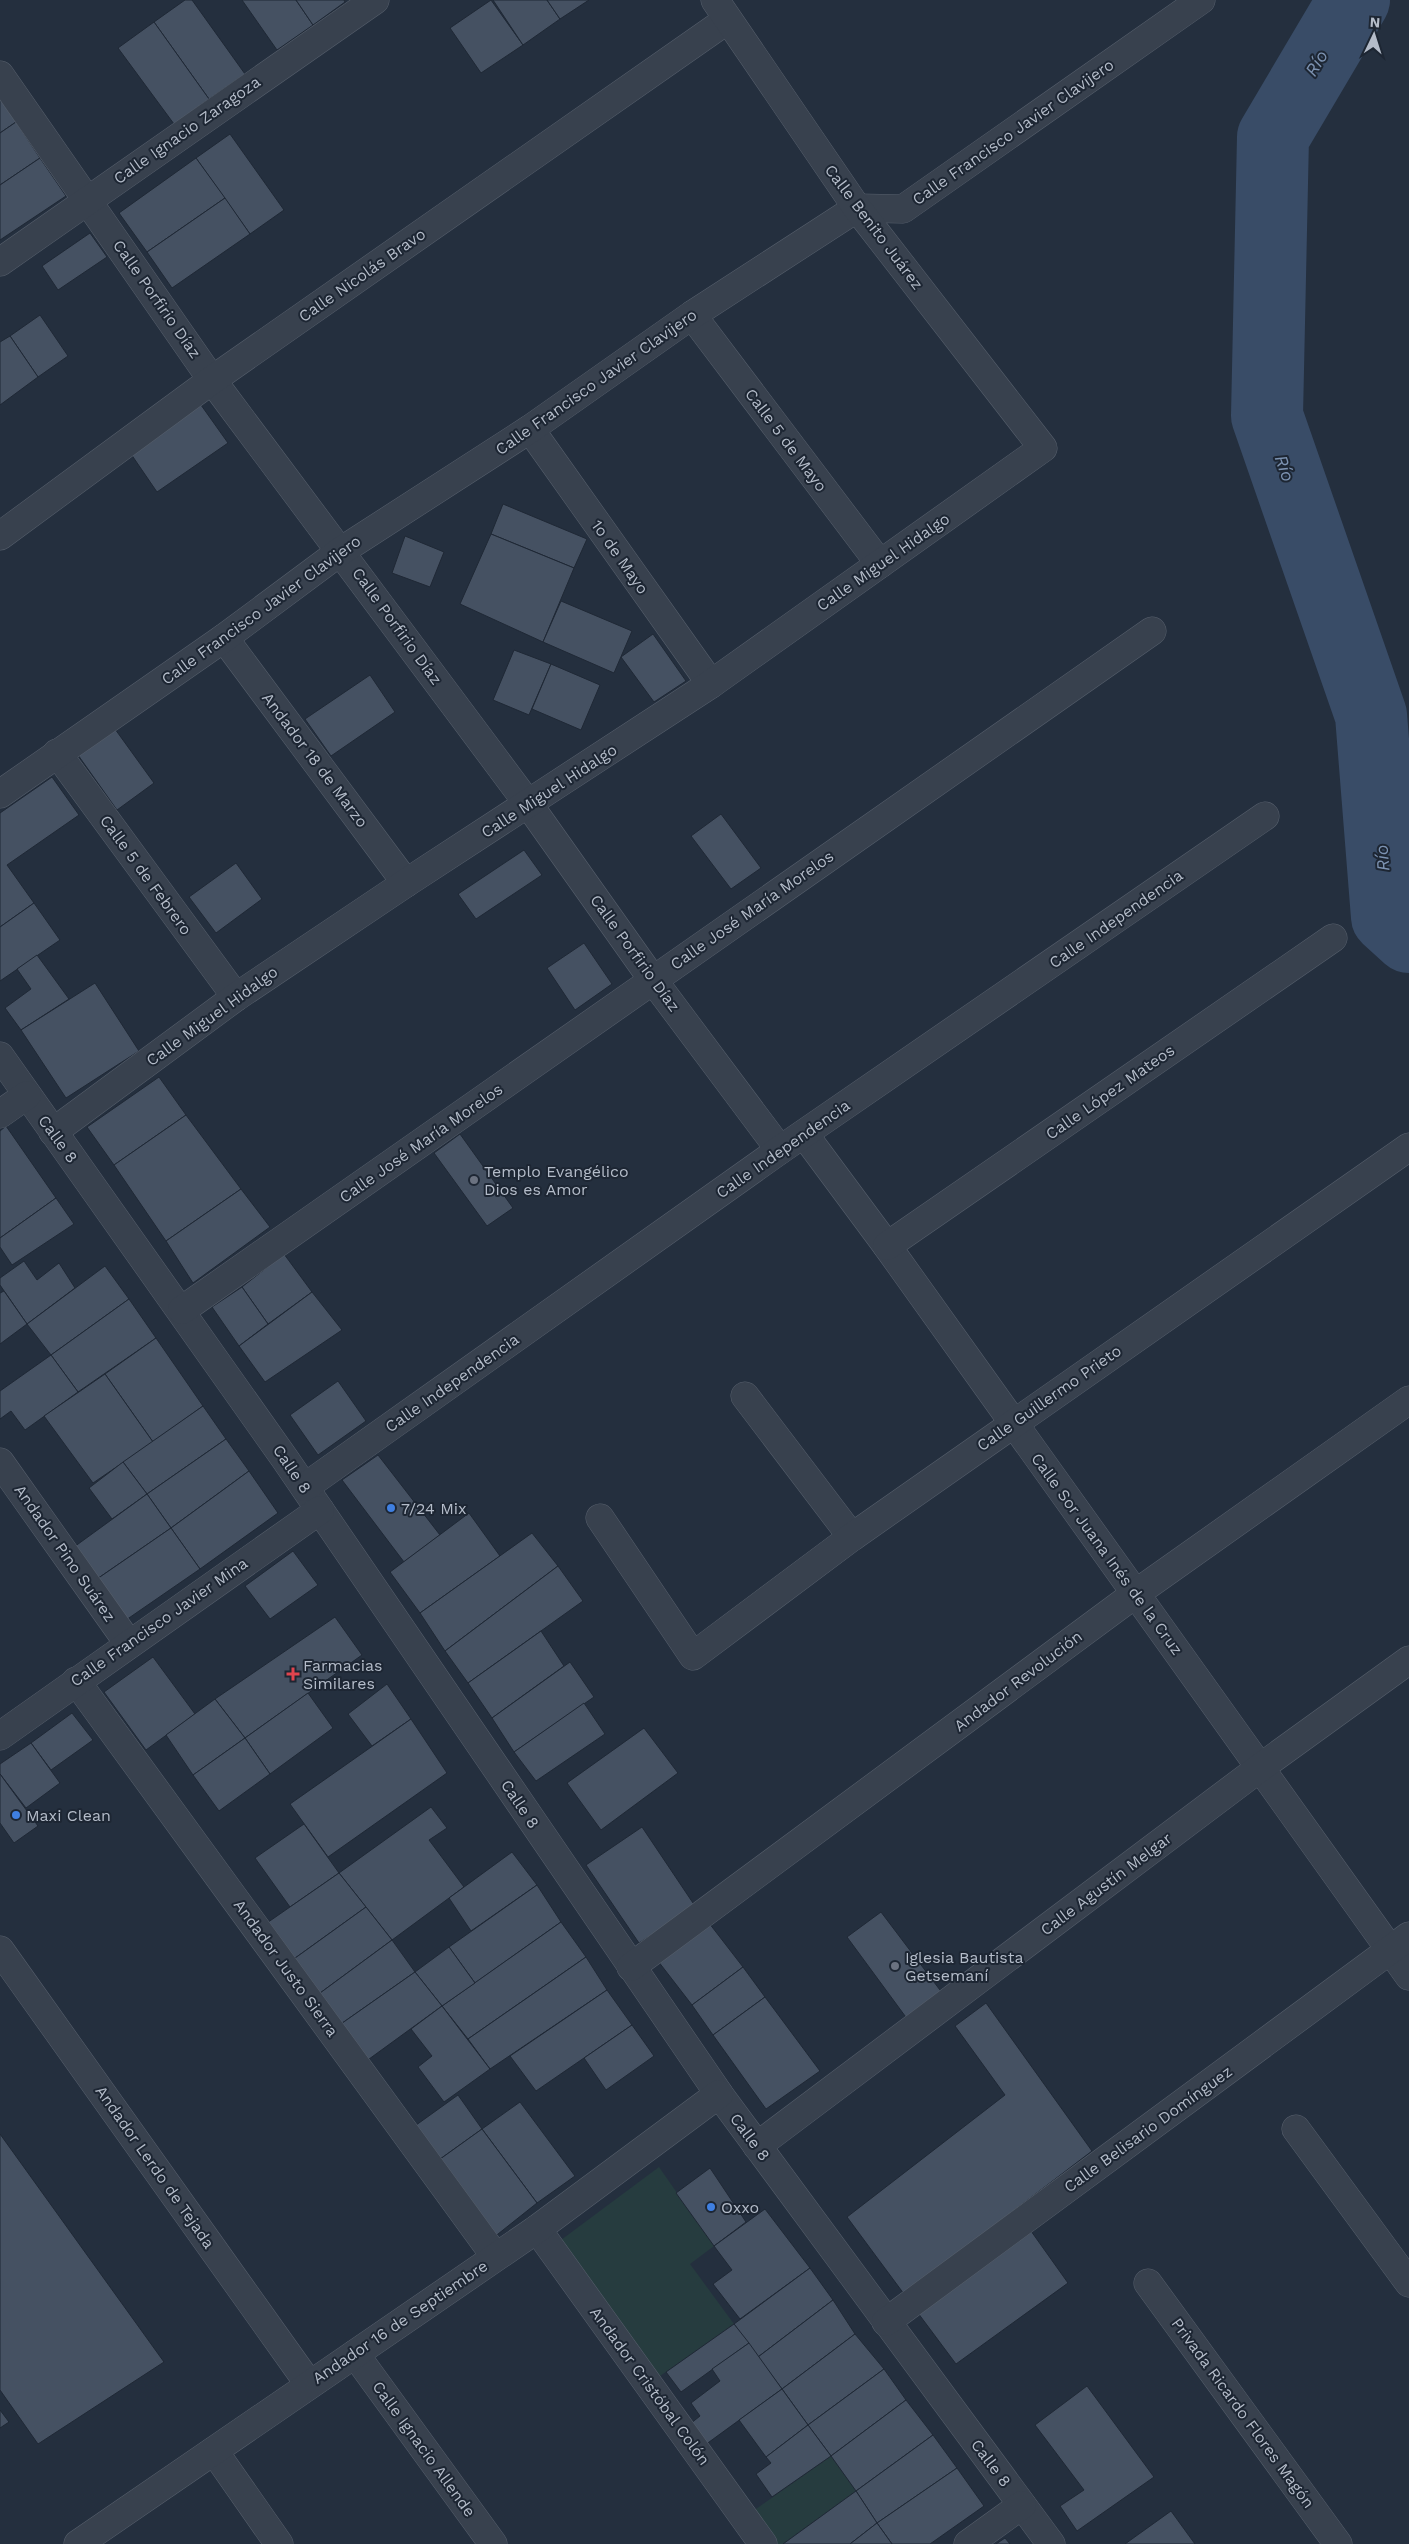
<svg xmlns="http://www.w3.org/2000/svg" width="1409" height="2544" viewBox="0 0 1409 2544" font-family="'Work Sans',sans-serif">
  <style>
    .green { fill: #263c3f }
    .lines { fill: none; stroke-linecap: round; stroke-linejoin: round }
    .river { stroke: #394c67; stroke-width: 72 }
    .building { fill: #455162; stroke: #1f2835 }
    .street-casing { stroke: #565f6c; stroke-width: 29 }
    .street { stroke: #38414e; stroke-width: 28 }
    .worship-dot { fill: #6b7280; stroke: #1d2633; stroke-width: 2 }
    .shop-dot { fill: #3f7fe0; stroke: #1d2633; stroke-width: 2 }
    .health-dot { fill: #e0444e; stroke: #1d2633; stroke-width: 2 }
    .labels { text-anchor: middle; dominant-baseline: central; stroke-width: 4; stroke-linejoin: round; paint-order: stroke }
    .street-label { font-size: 16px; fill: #b4bcc9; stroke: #1d2633 }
    .poi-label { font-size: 16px; fill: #b4bcc9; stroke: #1d2633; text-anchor: start }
    .water-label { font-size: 18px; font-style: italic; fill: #7c92b1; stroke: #1d2633 }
  </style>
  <rect width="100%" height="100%" fill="#242f3e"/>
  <g class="green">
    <polygon points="659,2167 714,2246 690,2264 734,2324 660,2376 561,2240"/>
    <polygon points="831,2456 856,2491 783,2544 778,2544 753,2511"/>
  </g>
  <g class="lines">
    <polyline class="river" points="1354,0 1273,137 1267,416 1371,715 1387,917 1409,937"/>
  </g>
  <g class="building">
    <polygon points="185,0 192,0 245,74 209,99 154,22"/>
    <polygon points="242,0 296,0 313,25 277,50"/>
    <polygon points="296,0 344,0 345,2 313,25"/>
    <polygon points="491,0 523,45 481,73 450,28"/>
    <polygon points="493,0 547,0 560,19 523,45"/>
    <polygon points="547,0 589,0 560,19"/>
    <polygon points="154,22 209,99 174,124 118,48"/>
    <polygon points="0,99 16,122 0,133"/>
    <polygon points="16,122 40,158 0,185 0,133"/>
    <polygon points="230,134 284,210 250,234 196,158"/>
    <polygon points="40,158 66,196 0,240 0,185"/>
    <polygon points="196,158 225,198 147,252 119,213"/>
    <polygon points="225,198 250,234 172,288 147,252"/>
    <polygon points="90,233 107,257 58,290 42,266"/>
    <polygon points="40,315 68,356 38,377 10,336"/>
    <polygon points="10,336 38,377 0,405 0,342"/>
    <polygon points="201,405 228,443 157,492 131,454"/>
    <polygon points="503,504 587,539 574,568 491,534"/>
    <polygon points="491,534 574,568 543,642 460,604"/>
    <polygon points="405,536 444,552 430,587 392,573"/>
    <polygon points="561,601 632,631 614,673 543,642"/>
    <polygon points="653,634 686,681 654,702 621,657"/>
    <polygon points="514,650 551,664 529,715 493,700"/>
    <polygon points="551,664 600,685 581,730 532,709"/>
    <polygon points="370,675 395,712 331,756 305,719"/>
    <polygon points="115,729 154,783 117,810 78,755"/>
    <polygon points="52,777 79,815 7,865 34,903 0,927 0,813"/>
    <polygon points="721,814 761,868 731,889 691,836"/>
    <polygon points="524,850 542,875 476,919 458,894"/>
    <polygon points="236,863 262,899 216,933 189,897"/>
    <polygon points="34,903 60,940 0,981 0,927"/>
    <polygon points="584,943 612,984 575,1010 547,968"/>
    <polygon points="37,955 69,999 21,1030 5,1008 31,989 17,969"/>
    <polygon points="95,983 139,1051 66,1098 21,1030"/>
    <polygon points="159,1077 186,1115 114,1165 87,1127"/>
    <polygon points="186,1115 241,1189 166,1241 114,1165"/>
    <polygon points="6,1126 56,1198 0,1238 0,1131"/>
    <polygon points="460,1134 513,1208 487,1226 434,1153"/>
    <polygon points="241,1189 270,1227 193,1283 166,1241"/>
    <polygon points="56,1198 74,1224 12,1265 0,1247 0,1238"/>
    <polygon points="284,1254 312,1292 268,1324 242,1287"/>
    <polygon points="24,1261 37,1280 59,1263 75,1288 27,1324 0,1285 0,1278"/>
    <polygon points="105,1266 129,1299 51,1355 27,1324"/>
    <polygon points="242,1287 268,1324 239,1346 212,1307"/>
    <polygon points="4,1291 27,1324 0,1344 0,1293"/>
    <polygon points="312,1292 342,1330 265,1382 239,1346"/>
    <polygon points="129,1299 156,1338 78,1392 51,1355"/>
    <polygon points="156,1338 203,1406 153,1442 105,1374"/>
    <polygon points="51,1355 78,1392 25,1430 11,1411 0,1419 0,1391"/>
    <polygon points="105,1374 153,1442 93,1483 44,1416"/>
    <polygon points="338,1381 366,1421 318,1455 290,1415"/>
    <polygon points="203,1406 226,1439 147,1494 123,1462"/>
    <polygon points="226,1439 249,1471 171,1528 147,1494"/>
    <polygon points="378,1455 440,1535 404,1562 342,1480"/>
    <polygon points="123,1462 147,1494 112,1519 89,1488"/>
    <polygon points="249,1471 278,1513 200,1569 171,1528"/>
    <polygon points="147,1494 171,1528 97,1579 74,1547"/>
    <polygon points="469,1513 500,1556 420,1613 390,1572"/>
    <polygon points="171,1528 200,1569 126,1620 97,1579"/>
    <polygon points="532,1533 558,1566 445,1651 420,1613"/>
    <polygon points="293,1551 318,1585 270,1619 245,1586"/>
    <polygon points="558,1566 583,1601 468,1683 445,1651"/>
    <polygon points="335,1617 362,1655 245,1738 215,1699"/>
    <polygon points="541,1631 564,1666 492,1718 468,1683"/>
    <polygon points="153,1657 195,1714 146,1750 104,1692"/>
    <polygon points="570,1662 594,1697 514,1752 492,1718"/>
    <polygon points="387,1684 411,1719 372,1746 348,1714"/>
    <polygon points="308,1693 333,1728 270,1774 245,1738"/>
    <polygon points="215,1699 245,1738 193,1775 166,1735"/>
    <polygon points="584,1703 605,1734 536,1781 514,1752"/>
    <polygon points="72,1713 93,1740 51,1770 31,1743"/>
    <polygon points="411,1719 447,1773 328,1857 290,1804"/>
    <polygon points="644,1728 678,1773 601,1830 567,1783"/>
    <polygon points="245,1738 270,1774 219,1811 193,1775"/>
    <polygon points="31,1743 60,1783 26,1808 0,1774 0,1764"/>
    <polygon points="0,1774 38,1826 14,1843 0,1823"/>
    <polygon points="431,1807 447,1828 429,1840 464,1887 392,1940 339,1873"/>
    <polygon points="304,1824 339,1873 290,1907 255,1858"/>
    <polygon points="642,1827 695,1906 639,1943 586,1865"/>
    <polygon points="512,1852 537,1885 471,1931 449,1898"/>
    <polygon points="339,1873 366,1907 291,1961 264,1925"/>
    <polygon points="537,1885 561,1922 475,1983 449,1947"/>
    <polygon points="366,1907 392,1940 316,1996 291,1961"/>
    <polygon points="881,1912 943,1994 908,2020 847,1937"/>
    <polygon points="561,1922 586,1957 468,2039 442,2006"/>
    <polygon points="709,1923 743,1967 692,2005 658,1961"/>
    <polygon points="392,1940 415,1972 338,2026 316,1996"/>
    <polygon points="449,1947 475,1983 442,2006 415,1972"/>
    <polygon points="586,1957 607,1990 490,2069 468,2039"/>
    <polygon points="743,1967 765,1997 713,2035 692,2005"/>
    <polygon points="415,1972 442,2006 365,2062 338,2026"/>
    <polygon points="607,1990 632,2025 536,2091 510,2056"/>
    <polygon points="765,1997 820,2071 766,2109 713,2035"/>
    <polygon points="986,2003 1092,2151 904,2294 847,2217 1005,2095 955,2026"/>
    <polygon points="442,2006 490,2069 444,2102 418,2067 432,2056 411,2029"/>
    <polygon points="632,2025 654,2056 606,2090 584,2058"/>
    <polygon points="458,2095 482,2129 436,2162 412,2128"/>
    <polygon points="520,2102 575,2176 537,2203 482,2129"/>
    <polygon points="482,2129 537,2203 493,2238 436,2162"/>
    <polygon points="0,2134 164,2362 38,2444 0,2390"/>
    <polygon points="710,2168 746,2222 714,2246 676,2193"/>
    <polygon points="765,2209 810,2268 740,2319 713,2284 732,2270 714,2246"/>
    <polygon points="1031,2231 1068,2283 956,2364 918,2313"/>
    <polygon points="810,2268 833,2300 758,2357 734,2324"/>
    <polygon points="833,2300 855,2334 782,2389 758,2357"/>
    <polygon points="734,2324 749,2343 681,2392 666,2372"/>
    <polygon points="855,2334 884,2369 808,2425 782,2389"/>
    <polygon points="749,2343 782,2389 705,2445 690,2424 700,2416 691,2403 720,2381 712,2369"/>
    <polygon points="884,2369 906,2400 831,2456 808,2425"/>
    <polygon points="1087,2386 1154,2477 1077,2531 1060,2506 1084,2490 1035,2425"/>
    <polygon points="782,2389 808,2425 766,2457 739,2420"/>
    <polygon points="906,2400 933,2435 856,2491 831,2456"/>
    <polygon points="0,2410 9,2422 0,2428"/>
    <polygon points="808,2425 831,2456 772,2497 756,2474 771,2463 766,2457"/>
    <polygon points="933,2435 957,2468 877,2523 856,2491"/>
    <polygon points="957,2468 984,2506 930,2544 892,2544 877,2523"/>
    <polygon points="856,2491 877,2523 850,2544 783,2544"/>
    <polygon points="1171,2511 1195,2544 1125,2544"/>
    <polygon points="877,2523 892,2544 850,2544"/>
    <polygon points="1005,2538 1010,2544 996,2544"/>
  </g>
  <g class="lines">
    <g class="street-casing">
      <g id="street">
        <polyline points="0,75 212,380 529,805 653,980 780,1150"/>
        <polyline points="0,262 375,0"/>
        <polyline points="692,315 880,564"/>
        <polyline points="530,429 711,684"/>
        <polyline points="0,536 212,380 727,20"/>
        <polyline points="224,638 406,883"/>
        <polyline points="57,753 236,997"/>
        <polyline points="0,794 224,638 341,551 530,429 692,315 857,208 903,209 1201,0"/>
        <polyline points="0,1056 285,1459 719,2094 1051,2544"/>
        <polyline points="0,1114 27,1095"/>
        <polyline points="53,1132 236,997 406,883 711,684 1043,448 857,208 715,0"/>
        <polyline points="804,1134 887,1246 1409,1976"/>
        <polyline points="887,1246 1333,938"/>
        <polyline points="182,1310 1152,631"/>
        <polyline points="745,1396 852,1537"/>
        <polyline points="0,1462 129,1644"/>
        <polyline points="305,1487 780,1150 1265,816"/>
        <polyline points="600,1518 693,1656 852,1537 1409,1147"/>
        <polyline points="76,1681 495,2256"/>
        <polyline points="0,1736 320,1510"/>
        <polyline points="0,1950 309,2384"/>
        <polyline points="631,1967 1135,1594 1409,1400"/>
        <polyline points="1296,2129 1409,2283"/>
        <polyline points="757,2146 1261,1767 1409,1660"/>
        <polyline points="537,2229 763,2544"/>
        <polyline points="1148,2283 1338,2544"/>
        <polyline points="886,2322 1409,1936"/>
        <polyline points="355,2354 493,2544"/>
        <polyline points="214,2451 279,2544"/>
        <polyline points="78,2544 537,2229 719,2094"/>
        <polyline points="968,2544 1022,2505"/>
      </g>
    </g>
    <use href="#street" class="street"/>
  </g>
  <g class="worship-dot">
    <circle cx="474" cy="1180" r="5"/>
    <circle cx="895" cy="1966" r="5"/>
  </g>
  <g class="shop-dot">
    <circle cx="391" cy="1508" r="5"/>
    <circle cx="16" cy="1815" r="5"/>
    <circle cx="711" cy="2207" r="5"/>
  </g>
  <path class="health-dot" d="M290.5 1666.5h5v5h5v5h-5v5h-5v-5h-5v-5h5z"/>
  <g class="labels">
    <g class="street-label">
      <text transform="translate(187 130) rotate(-35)">Calle Ignacio Zaragoza</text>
      <text transform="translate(1013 132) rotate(-35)">Calle Francisco Javier Clavijero</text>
      <text transform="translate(874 227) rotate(53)">Calle Benito Juárez</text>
      <text transform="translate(362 275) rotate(-35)">Calle Nicolás Bravo</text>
      <text transform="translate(157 299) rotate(55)">Calle Porfirio Díaz</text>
      <text transform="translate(596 382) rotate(-35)">Calle Francisco Javier Clavijero</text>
      <text transform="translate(786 440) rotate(53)">Calle 5 de Mayo</text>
      <text transform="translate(620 557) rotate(55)">1o de Mayo</text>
      <text transform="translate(883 562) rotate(-35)">Calle Miguel Hidalgo</text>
      <text transform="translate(261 610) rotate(-36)">Calle Francisco Javier Clavijero</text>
      <text transform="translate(397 626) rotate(54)">Calle Porfirio Díaz</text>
      <text transform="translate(315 760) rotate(53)">Andador 18 de Marzo</text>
      <text transform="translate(549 791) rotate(-33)">Calle Miguel Hidalgo</text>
      <text transform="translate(146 875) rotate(54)">Calle 5 de Febrero</text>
      <text transform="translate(752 910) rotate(-35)">Calle José María Morelos</text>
      <text transform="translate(1116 919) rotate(-35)">Calle Independencia</text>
      <text transform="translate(635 953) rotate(54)">Calle Porfirio Díaz</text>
      <text transform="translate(212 1016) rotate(-36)">Calle Miguel Hidalgo</text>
      <text transform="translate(1110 1092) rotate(-35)">Calle López Mateos</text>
      <text transform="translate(58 1139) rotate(54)">Calle 8</text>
      <text transform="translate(421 1143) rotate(-35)">Calle José María Morelos</text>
      <text transform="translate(783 1149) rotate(-35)">Calle Independencia</text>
      <text transform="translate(452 1383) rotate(-35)">Calle Independencia</text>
      <text transform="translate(1049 1398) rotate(-35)">Calle Guillermo Prieto</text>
      <text transform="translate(292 1469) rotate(56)">Calle 8</text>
      <text transform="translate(65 1553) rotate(55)">Andador Pino Suárez</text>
      <text transform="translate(1107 1554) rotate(54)">Calle Sor Juana Inés de la Cruz</text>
      <text transform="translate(159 1622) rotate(-35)">Calle Francisco Javier Mina</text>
      <text transform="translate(1018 1681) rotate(-37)">Andador Revolución</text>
      <text transform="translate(520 1804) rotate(56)">Calle 8</text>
      <text transform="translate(1106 1884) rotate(-37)">Calle Agustín Melgar</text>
      <text transform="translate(286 1968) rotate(54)">Andador Justo Sierra</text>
      <text transform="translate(1148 2129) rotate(-36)">Calle Belisario Domínguez</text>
      <text transform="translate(750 2137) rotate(53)">Calle 8</text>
      <text transform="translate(155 2167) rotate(55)">Andador Lerdo de Tejada</text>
      <text transform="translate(400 2322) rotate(-34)">Andador 16 de Septiembre</text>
      <text transform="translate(650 2386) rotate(54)">Andador Cristóbal Colón</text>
      <text transform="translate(1243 2413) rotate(54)">Privada Ricardo Flores Magón</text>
      <text transform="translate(424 2449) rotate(54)">Calle Ignacio Allende</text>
      <text transform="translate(991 2463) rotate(53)">Calle 8</text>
    </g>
    <g class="poi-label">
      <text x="484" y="1171">Templo Evangélico<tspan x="484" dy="18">Dios es Amor</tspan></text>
      <text x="401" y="1508">7/24 Mix</text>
      <text x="303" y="1665">Farmacias<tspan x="303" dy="18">Similares</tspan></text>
      <text x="26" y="1815">Maxi Clean</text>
      <text x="905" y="1957">Iglesia Bautista<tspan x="905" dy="18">Getsemaní</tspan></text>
      <text x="721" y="2207">Oxxo</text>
    </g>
    <g class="water-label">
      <text transform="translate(1316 63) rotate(-59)">Río</text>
      <text transform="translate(1285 468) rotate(71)">Río</text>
      <text transform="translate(1382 858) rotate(-94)">Río</text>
    </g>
  </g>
  <g transform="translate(1374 35) rotate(4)" stroke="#1d2633" stroke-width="4" paint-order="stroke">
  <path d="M0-4L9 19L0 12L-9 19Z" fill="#b4bcc9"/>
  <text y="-8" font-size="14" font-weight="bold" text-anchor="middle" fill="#b4bcc9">N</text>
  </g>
</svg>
